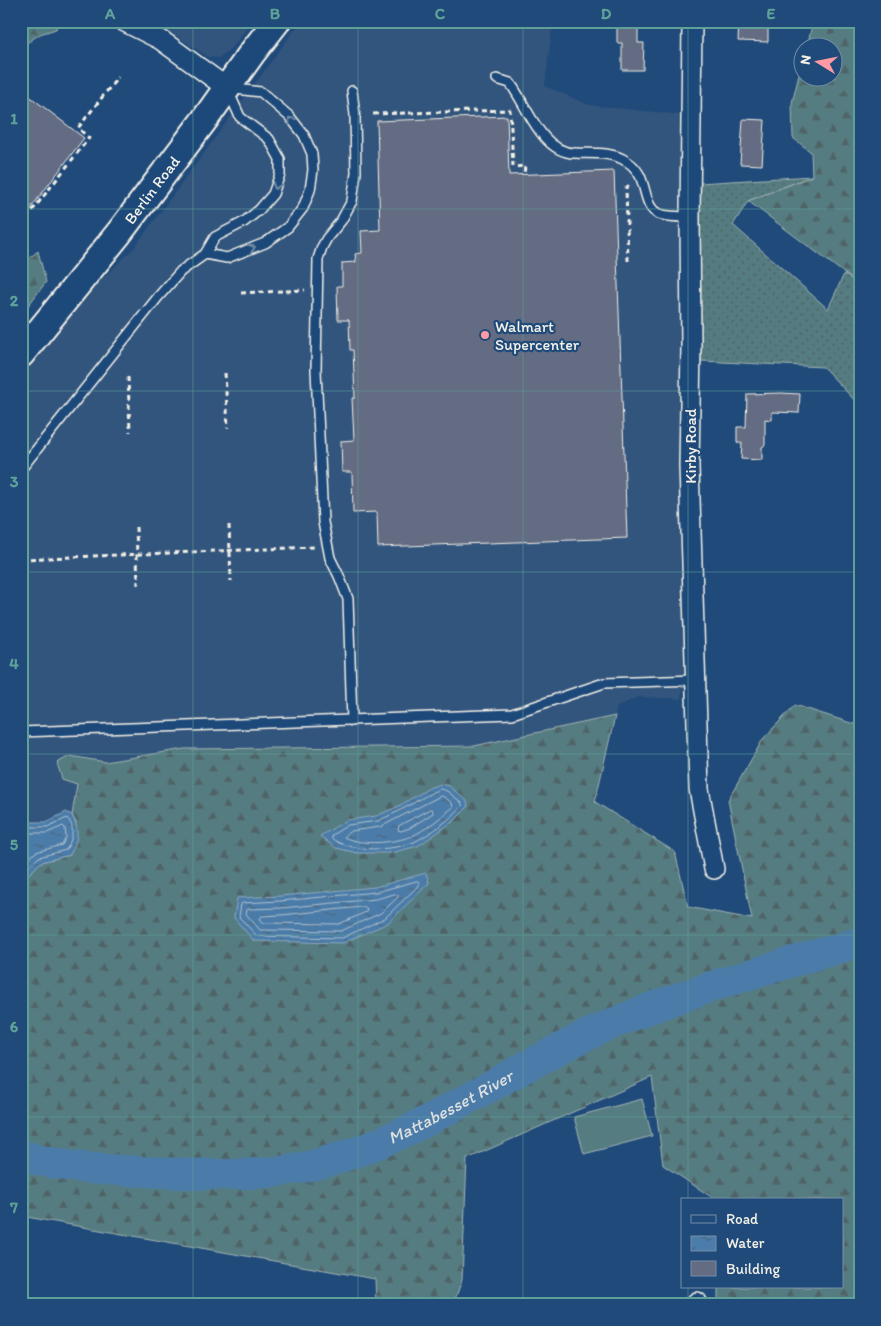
<svg xmlns="http://www.w3.org/2000/svg" width="881" height="1326" viewBox="0 0 881 1326" font-family="Itim,sans-serif">
  <style>
    .built { fill: #33547d }
    .grass { fill: url(#grass-dots); stroke: #a4b6b4 }
    .forest { fill: url(#forest-firs); stroke: #a4b6b4 }
    .pitch { fill: #547b81; stroke: #a4b6b4 }
    .water { fill: url(#water-ripples); stroke: #8fabc2 }
    .lines { fill: none; stroke-linecap: round; stroke-linejoin: round }
    .shore { stroke: #b1c2cf; stroke-width: 1 }
    .river { stroke: #4c7ca9; stroke-width: 31 }
    .building { fill: #636c83; stroke: #f4f1e8 }
    .lane-casing { stroke: #f4f1e8; stroke-width: 12 }
    .street-casing { stroke: #f4f1e8; stroke-width: 22 }
    .secondary-casing { stroke: #f4f1e8; stroke-width: 30 }
    .path { stroke: #f4f1e8; stroke-width: 3; stroke-dasharray: 5 4; stroke-linecap: butt }
    .lane { stroke: #1f4a7a; stroke-width: 9 }
    .street { stroke: #1f4a7a; stroke-width: 19 }
    .secondary { stroke: #1f4a7a; stroke-width: 26 }
    .oneway { stroke: #748da6 }
    .grid { fill: none; stroke: #5fa199; stroke-width: 1; stroke-opacity: 0.55 }
    .poi-dot { fill: #ff9aa2; stroke: #1f4a7a; stroke-width: 2 }
    .labels { text-anchor: middle; dominant-baseline: central; stroke-width: 4.5; stroke-linejoin: round; paint-order: stroke }
    .street-label { font-size: 16px; fill: #f4f1e8; stroke: #1f4a7a }
    .poi-label { font-size: 16px; fill: #f4f1e8; stroke: #1f4a7a; text-anchor: start }
    .water-label { font-size: 18px; font-style: italic; fill: #dbdfdf; stroke: #1f4a7a }
    .neatline { fill: none; stroke: #5fa199; stroke-width: 2 }
    .grid-label { font-size: 16px; text-anchor: middle; font-weight: bold; fill: #5fa199 }
  </style>
  <defs>
    <pattern id="grass-dots" width="8" height="8" patternUnits="userSpaceOnUse" patternTransform="scale(1.25)"><rect width="8" height="8" fill="#547b81"/><path d="M2 2h.1M6 6h.1" fill="none" stroke="#4f6466" stroke-width="1.8" stroke-linecap="round"/></pattern>
    <pattern id="forest-firs" width="22" height="20" patternUnits="userSpaceOnUse" patternTransform="scale(1.25)"><rect width="22" height="20" fill="#547b81"/><path d="M5 1l3.5 6h-7zM16 11l3.5 6h-7z" fill="#4f6466"/></pattern>
    <pattern id="water-ripples" width="26" height="14" patternUnits="userSpaceOnUse" patternTransform="scale(1.25)"><rect width="26" height="14" fill="#4c7ca9"/><path d="M2 4q2-2 4 0t4 0M15 11q2-2 4 0t4 0" fill="none" stroke="#4b657c"/></pattern>
  </defs>
  <rect width="100%" height="100%" fill="#1f4a7a"/>
  <filter id="ink" filterUnits="userSpaceOnUse"><feTurbulence type="fractalNoise" baseFrequency=".02" numOctaves="2"/><feDisplacementMap in="SourceGraphic" scale="10" xChannelSelector="R" yChannelSelector="G"/><feConvolveMatrix kernelMatrix="1 2 1 2 8 2 1 2 1" color-interpolation-filters="sRGB"/></filter>
  <g filter="url(#ink)">
    <g class="built">
      <polygon points="149,21 252,21 234,45 219,58 208,57 169,31"/>
      <polygon points="301,21 553,21 545,86 589,105 681,115 679,391 680,563 687,645 681,699 638,697 617,707 615,716 474,746 184,749 105,762 70,756 77,784 72,815 66,812 46,822 21,822 21,376 84,297 134,248"/>
    </g>
    <polygon class="grass" points="812,176 748,201 733,225 828,309 844,274 860,285 860,406 823,367 701,361 699,183"/>
    <g class="forest">
      <polygon points="21,21 59,21 56,29 40,34 21,47"/>
      <polygon points="813,21 860,21 860,285 748,201 812,176 811,152 793,138 792,103 803,59 804,78 834,78 834,48 807,47"/>
      <polygon points="38,251 46,282 21,315 21,262 23,263"/>
      <polygon points="795,705 860,726 860,1305 718,1305 718,1287 842,1287 842,1200 716,1200 663,1165 652,1077 467,1159 462,1280 453,1305 376,1305 375,1279 21,1216 21,882 41,862 70,855 76,823 72,815 77,784 62,779 57,763 70,756 105,762 184,749 474,746 615,716 595,802 675,852 688,907 752,919 728,800 763,739"/>
    </g>
    <polygon class="pitch" points="642,1099 652,1136 584,1154 574,1117"/>
    <g class="water">
      <polygon points="441,784 449,786 467,801 468,807 454,821 418,846 391,853 357,853 336,848 320,836 347,820 376,816 397,807 431,787"/>
      <path d="M66,812L72,815C80,832 78,839 70,855L41,862L21,882V822H46Z"/>
      <polygon points="426,873 429,883 388,923 343,943 254,941 234,918 237,898 280,896 375,887"/>
    </g>
    <g class="lines">
      <g class="shore">
        <path d="M441,789L447,791L462,803V806C451,819 432,833 416,841C396,851 349,853 331,838L332,835L348,825L378,821L399,811L433,792Z"/>
        <path d="M441,796L444,797L452,803L453,807C445,815 422,832 412,836C395,843 361,846 344,837L345,835L351,831L380,827Z"/>
        <polygon points="430,809 433,810 433,813 410,828 401,831 398,830 399,826"/>
        <path d="M21,827H47L67,818C76,827 72,840 66,850L39,857L21,874"/>
        <polyline points="21,833 47,833 63,826 65,828 66,838 62,845 36,852 21,865"/>
        <polygon points="417,881 420,882 419,885 385,918 342,938 257,936 239,917 241,904 243,903 280,901 376,892"/>
        <polygon points="395,894 398,895 398,897 381,913 341,931 260,930 246,914 247,910 249,909 281,908 376,899"/>
        <polygon points="365,907 367,909 366,912 339,924 264,923 260,919 262,916 281,915"/>
      </g>
      <path class="river" id="s1" d="M21,1155C64,1169 109,1170 153,1172C202,1175 252,1177 300,1168C406,1147 500,1074 598,1030C682,992 772,968 860,942"/>
    </g>
    <g class="building">
      <polygon points="617,21 638,21 638,43 644,43 643,70 622,70 622,43 617,43"/>
      <polygon points="739,21 768,21 768,42 738,41"/>
      <polygon points="28,95 84,138 21,221 21,105"/>
      <polygon points="507,116 509,175 614,171 627,538 378,547 377,512 353,513 352,472 342,472 341,441 354,440 352,398 355,398 353,350 350,350 349,320 338,320 337,286 342,286 342,263 356,262 355,254 362,253 361,231 380,230 377,121"/>
      <polygon points="743,119 765,120 762,165 740,164"/>
      <polygon points="781,393 800,394 799,413 772,412 772,420 765,419 765,445 762,447 762,460 741,459 742,443 737,443 737,427 746,427 747,394"/>
    </g>
    <g class="lines">
      <g class="lane-casing">
        <g id="lane">
          <path d="M497,79L510,83C527,105 541,152 574,153C591,154 611,151 626,161C632,164 636,169 639,174C646,186 645,209 659,214C668,217 680,217 690,217"/>
          <polyline points="352,91 355,115 356,173 352,201 341,221 327,238 322,247 318,259 316,370 323,522 330,558 339,576 348,599 352,721"/>
          <polyline points="21,469 158,297 181,271 205,254 215,237 244,222 259,210 273,194 280,174 280,159 269,139 240,117 227,88 261,92 290,117 304,135 312,154 313,170 310,190 303,208 288,227 265,243 227,258 205,254"/>
          <polyline points="21,732 512,714 604,683 696,680"/>
        </g>
      </g>
      <g class="street-casing">
        <g id="street">
          <polyline points="123,21 161,40 227,88"/>
          <polyline points="692,21 690,217 691,346 689,466 699,789 714,869"/>
          <polyline points="697,1302 697,1305"/>
        </g>
      </g>
      <g class="secondary-casing">
        <g id="secondary">
          <path id="s2" d="M21,354L119,233L205,119L252,53L277,21"/>
        </g>
      </g>
      <g class="path">
        <polyline points="373,114 510,110 513,167 525,166 524,175"/>
        <polyline points="21,225 89,138 78,128 118,77"/>
        <polyline points="628,261 626,188 630,184"/>
        <polyline points="241,293 305,290"/>
        <polyline points="225,373 228,428"/>
        <polyline points="128,377 130,432"/>
        <polyline points="229,525 231,581"/>
        <polyline points="136,527 138,585"/>
        <polyline points="21,559 315,547"/>
      </g>
      <use href="#lane" class="lane"/>
      <use href="#street" class="street"/>
      <use href="#secondary" class="secondary"/>
    </g>
    <defs><path id="oneway-chevron" d="M-2-3.5L2.5 0L-2 3.5" fill="none" stroke-width="1.6" stroke-linecap="round" stroke-linejoin="round" transform="scale(1.25)"/></defs>
    <g class="oneway">
      <use href="#oneway-chevron" transform="translate(291 120) rotate(-132)"/>
      <use href="#oneway-chevron" transform="translate(276 186) rotate(109)"/>
      <use href="#oneway-chevron" transform="translate(252 248) rotate(-22)"/>
    </g>
  </g>
  <path class="grid" d="M193,21V1305M358,21V1305M523,21V1305M688,21V1200M21,209H860M21,391H860M21,572H860M21,754H860M21,935H860M21,1117H860M688,1287V1305"/>
  <circle class="poi-dot" cx="485" cy="335" r="5"/>
  <g class="labels">
    <g class="street-label">
      <text stroke="none"><textPath href="#s2" startOffset="210">Berlin Road</textPath></text>
      <text transform="translate(690 446) rotate(-90)">Kirby Road</text>
    </g>
    <g class="poi-label">
      <text x="495" y="326">Walmart<tspan x="495" dy="18">Supercenter</tspan></text>
    </g>
    <g class="water-label">
      <text stroke="none"><textPath href="#s1" startOffset="444">Mattabesset River</textPath></text>
    </g>
  </g>
  <rect width="881" height="1326" fill="none" stroke="#1f4a7a" stroke-width="55"/>
  <rect x="681" y="1198" width="162" height="90" fill="#1f4a7a" stroke="#748da6"/>
  <rect x="691" y="1215" width="25" height="8" fill="#1f4a7a" stroke="#748da6"/>
  <text x="726" y="1224" font-size="15" fill="#f4f1e8">Road</text>
  <rect x="691" y="1236" width="25" height="15" fill="url(#water-ripples)" stroke="#748da6"/>
  <text x="726" y="1248" font-size="15" fill="#f4f1e8">Water</text>
  <rect x="691" y="1261" width="25" height="15" fill="#636c83" stroke="#748da6"/>
  <text x="726" y="1274" font-size="15" fill="#f4f1e8">Building</text>
  <g transform="translate(818 62) rotate(280)"><circle r="24" fill="#1f4a7a" stroke="#748da6"/>
  <path d="M0-4L9 19L0 12L-9 19Z" fill="#ff9aa2"/>
  <text y="-8" font-size="14" font-weight="bold" text-anchor="middle" fill="#f4f1e8">N</text>
  </g>
  <rect x="28" y="28" width="826" height="1270" class="neatline"/>
  <g class="grid-label">
    <text x="110" y="19">A</text>
    <text x="275" y="19">B</text>
    <text x="440" y="19">C</text>
    <text x="606" y="19">D</text>
    <text x="771" y="19">E</text>
    <text x="14" y="124">1</text>
    <text x="14" y="306">2</text>
    <text x="14" y="487">3</text>
    <text x="14" y="669">4</text>
    <text x="14" y="850">5</text>
    <text x="14" y="1032">6</text>
    <text x="14" y="1213">7</text>
  </g>
</svg>
